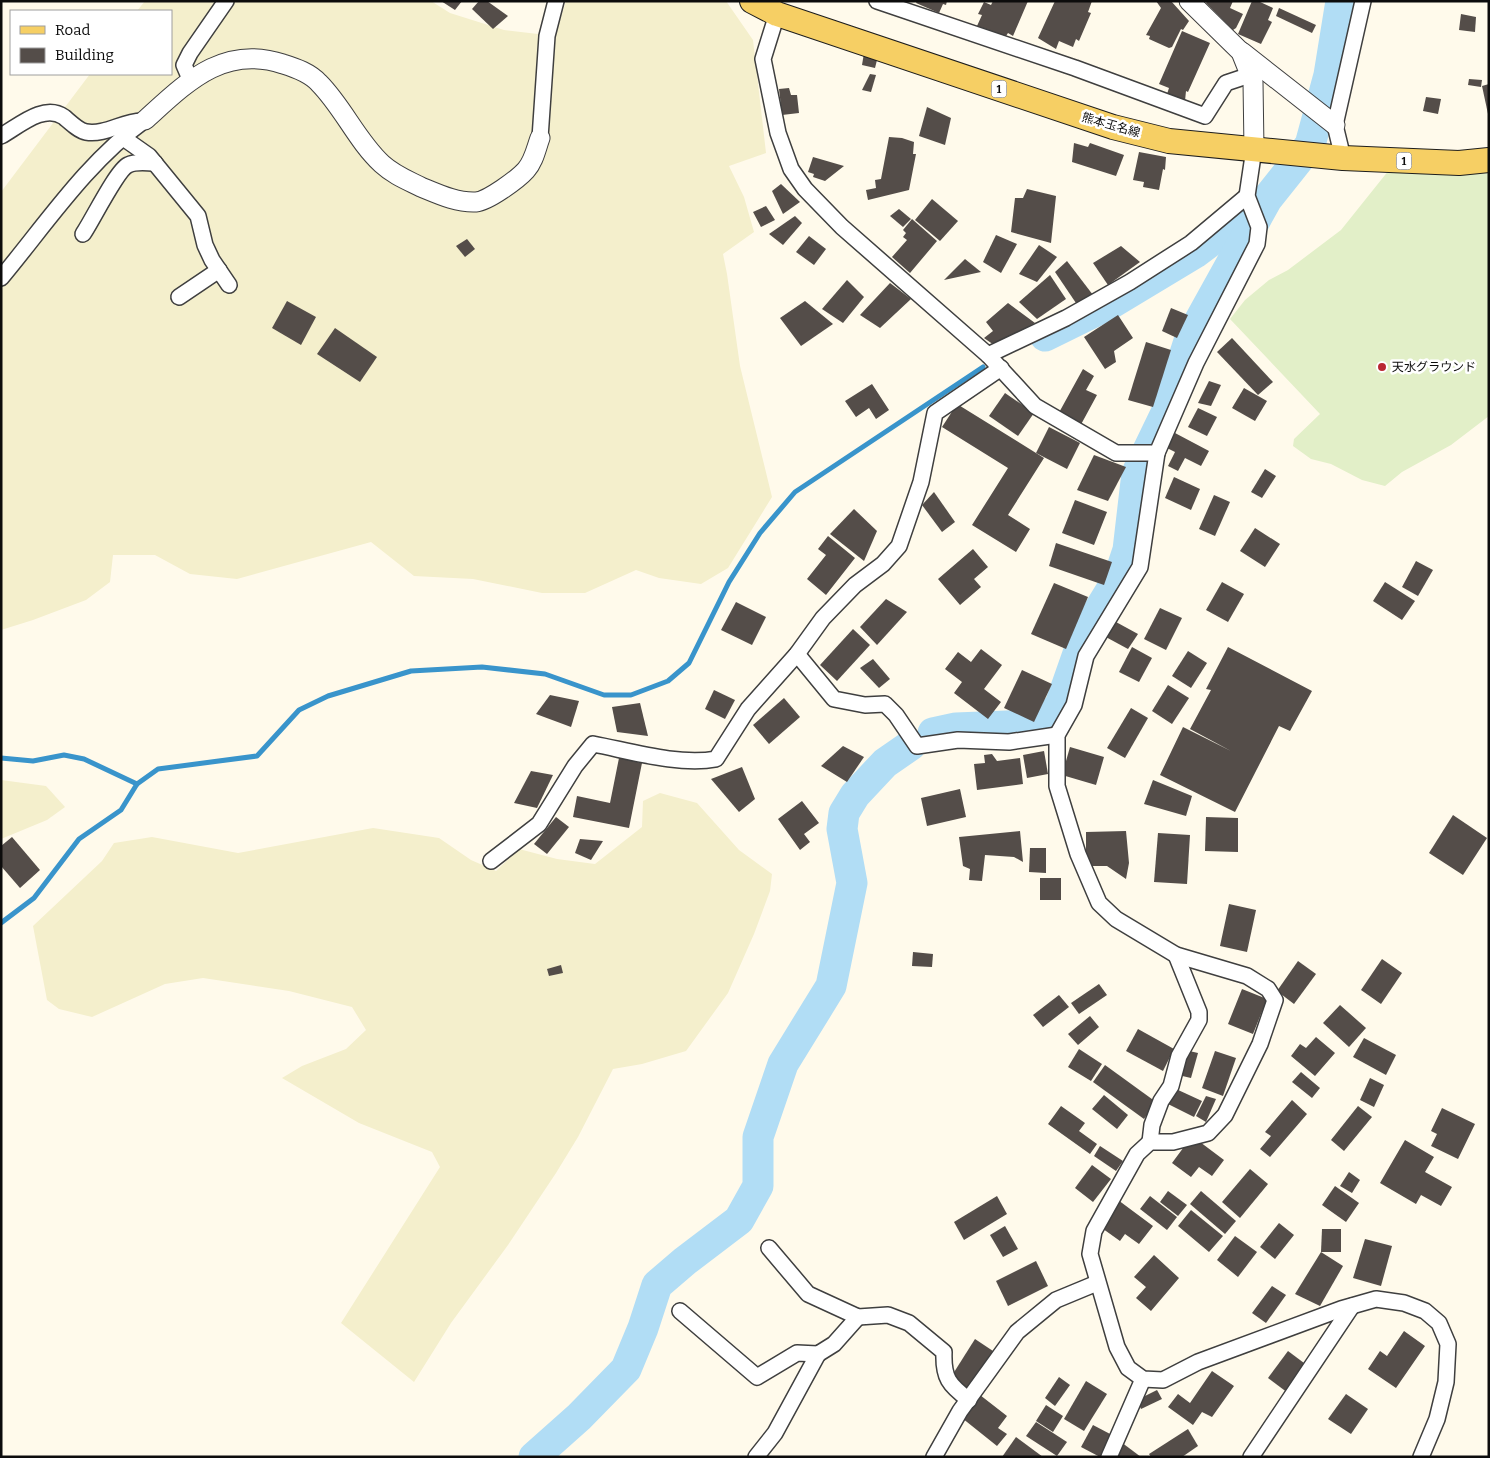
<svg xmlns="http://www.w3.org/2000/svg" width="1490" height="1458" viewBox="0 0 1490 1458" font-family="Bitter,'Noto Sans JP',serif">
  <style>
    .farmland { fill: #f4efcc }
    .pitch { fill: #e2efc8 }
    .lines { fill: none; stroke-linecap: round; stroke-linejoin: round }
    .stream { stroke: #3994cb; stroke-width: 5 }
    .river { stroke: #b1ddf5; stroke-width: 31 }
    .building { fill: #544d49 }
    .minor-casing { stroke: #3f3f3f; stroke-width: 18 }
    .tertiary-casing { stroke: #3f3f3f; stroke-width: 21 }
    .primary-casing { stroke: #1d1d1d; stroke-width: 26 }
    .minor { stroke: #fff; stroke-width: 15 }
    .tertiary { stroke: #fff; stroke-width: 19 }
    .primary { stroke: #f6cf64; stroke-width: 24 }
    .poi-dot { fill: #b92731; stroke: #fff; stroke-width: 2 }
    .labels { text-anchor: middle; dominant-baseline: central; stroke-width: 5; stroke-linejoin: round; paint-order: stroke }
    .shield { fill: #fff; stroke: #555; stroke-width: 1 }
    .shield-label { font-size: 11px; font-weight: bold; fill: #0c0c0c }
    .street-label { font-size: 12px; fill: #0c0c0c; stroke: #fff }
    .poi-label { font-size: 12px; fill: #0c0c0c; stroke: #fff; text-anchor: start }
  </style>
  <rect width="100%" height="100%" fill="#fffaeb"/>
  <g class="farmland">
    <polygon points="145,1 431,1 450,13 504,30 555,36 566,1 726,1 753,40 766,153 729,166 744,197 754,232 723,254 727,274 740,366 772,497 728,568 701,584 659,578 636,570 585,593 542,593 473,579 414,576 371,542 237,579 190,574 155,555 113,555 110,582 86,600 33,620 1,630 1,192 90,74 171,74 171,11 137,11"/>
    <polygon points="1,780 46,786 65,807 47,820 1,839"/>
    <polygon points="660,793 697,803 739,850 772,874 770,891 754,934 728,993 686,1051 642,1064 613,1069 578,1137 556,1173 508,1245 451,1323 414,1382 341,1323 440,1167 432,1152 359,1123 282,1078 302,1066 346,1049 366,1030 352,1007 289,991 203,978 165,984 92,1017 59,1009 47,1000 33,926 102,861 114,843 152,837 238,853 373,828 439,838 471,860 496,871 519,849 557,859 595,864 642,827 643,801"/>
  </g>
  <polygon class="pitch" points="1489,168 1489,416 1451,445 1402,472 1385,486 1362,480 1331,464 1311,459 1293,446 1294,439 1320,414 1230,319 1245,300 1269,280 1288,270 1341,230 1389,170"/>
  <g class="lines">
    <g class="stream">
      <polyline points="1,758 33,761 64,755 84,759 137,784"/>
      <polyline points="1,923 34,898 79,839 121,810 137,784 158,769 257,756 299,710 328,696 411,671 482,667 545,674 604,695 631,695 668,681 689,663 729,582 760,533 795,492 983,367"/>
    </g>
    <g class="river">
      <polyline points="1045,336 1112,303 1195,253 1258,206"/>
      <polyline points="933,733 956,728 1030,725 1048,719 1060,705 1086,631 1119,577 1128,550 1137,473 1166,413 1190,338 1267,199 1310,145 1329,75 1341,1"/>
      <polyline points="534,1457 579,1417 626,1369 643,1328 657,1285 685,1261 739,1220 758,1186 758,1137 783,1064 831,986 852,883 842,829 844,813 855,795 885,763 911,745"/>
    </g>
  </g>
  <g class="building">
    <polygon points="441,1 462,1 455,10"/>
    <polygon points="479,1 487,1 508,16 493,29 472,9"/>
    <polygon points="917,1 947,1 946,5 943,4 939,13 916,3"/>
    <polygon points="993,1 1028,1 1013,36 1008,33 1006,36 977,26 982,15 978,14 984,2 991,5"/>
    <polygon points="1055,1 1092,1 1088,12 1091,13 1079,41 1076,39 1073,47 1059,41 1056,49 1038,38"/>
    <polygon points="1156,1 1171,1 1189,21 1183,30 1181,29 1172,47 1169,48 1149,39 1150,36 1146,35 1161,8"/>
    <polygon points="1207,1 1233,1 1230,8 1243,14 1236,28 1233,30 1206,3"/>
    <polygon points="1252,1 1258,1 1273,8 1268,20 1272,22 1261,44 1238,34"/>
    <polygon points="1279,8 1316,25 1312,33 1276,16"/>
    <polygon points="1461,14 1476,17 1475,32 1459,30"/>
    <polygon points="1182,31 1210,43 1188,92 1186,91 1185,101 1167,94 1169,88 1159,84"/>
    <polygon points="865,47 879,52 875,68 862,65"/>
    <polygon points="870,74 876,75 871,92 862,90"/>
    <polygon points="1469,79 1482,80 1481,87 1468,85"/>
    <polygon points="1489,84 1489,114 1488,114 1482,86"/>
    <polygon points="789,88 791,95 797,95 799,113 782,115 779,89"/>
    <polygon points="1426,97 1441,99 1438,114 1423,111"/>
    <polygon points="927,107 951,118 945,145 919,136"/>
    <polygon points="889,137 902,138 914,142 913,154 916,154 909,190 868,200 866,190 876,188 875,180 881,179"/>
    <polygon points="1074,143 1088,147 1090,143 1124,155 1116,176 1072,162"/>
    <polygon points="1139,152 1166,157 1165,170 1163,169 1159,190 1143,187 1144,182 1133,180"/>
    <polygon points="813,157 844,166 825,181 813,177 814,174 808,172"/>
    <polygon points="781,184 800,202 783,214 772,191"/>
    <polygon points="1027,189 1056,196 1051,243 1011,232 1015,198 1023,198"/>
    <polygon points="932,199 958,221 940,241 915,220"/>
    <polygon points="766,206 775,220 761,227 753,212"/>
    <polygon points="899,209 911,219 903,227 890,216"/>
    <polygon points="795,216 802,223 783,245 769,234"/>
    <polygon points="912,219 937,241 910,273 892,257 907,240 903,237 906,233 903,230"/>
    <polygon points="996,235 1017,244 1001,273 983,262"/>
    <polygon points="809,236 826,249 814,265 796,252"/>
    <polygon points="467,239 475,249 465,257 456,246"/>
    <polygon points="1039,245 1057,257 1037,282 1019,274"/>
    <polygon points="1121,246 1140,262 1108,285 1093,263"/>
    <polygon points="965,259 981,272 944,280"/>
    <polygon points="1067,261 1093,295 1078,306 1055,272"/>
    <polygon points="1050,275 1066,299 1037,319 1019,302"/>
    <polygon points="847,280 864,297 843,323 822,309"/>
    <polygon points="890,283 911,299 880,328 860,315"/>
    <polygon points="287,301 316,317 301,345 272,328"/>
    <polygon points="805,301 833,324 801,346 780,318"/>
    <polygon points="1008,303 1035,323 994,345 984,338 993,331 986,322"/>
    <polygon points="1171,308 1188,315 1177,338 1162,331"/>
    <polygon points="1118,315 1133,338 1114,351 1116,362 1105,369 1084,337"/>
    <polygon points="335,328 377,357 360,382 317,354"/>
    <polygon points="1232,338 1273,382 1258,395 1217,352"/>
    <polygon points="1146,342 1171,350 1153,407 1128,400"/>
    <polygon points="1083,369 1094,376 1086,390 1097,395 1078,430 1056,418"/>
    <polygon points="1209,381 1221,385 1211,406 1198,403"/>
    <polygon points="872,384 889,410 876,419 869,408 856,417 845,401"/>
    <polygon points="1244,388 1267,401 1255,421 1232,408"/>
    <polygon points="1005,393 1034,413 1018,436 989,416"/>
    <polygon points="957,404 1044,458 1008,515 1030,529 1016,552 972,525 1008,468 942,427"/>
    <polygon points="1198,408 1217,417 1207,436 1188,427"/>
    <polygon points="1049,427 1080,443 1067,469 1036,453"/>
    <polygon points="1175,433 1209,451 1201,466 1185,458 1178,471 1168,466 1175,452 1167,448"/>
    <polygon points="1094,455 1126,467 1108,501 1077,490"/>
    <polygon points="1265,469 1276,476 1262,498 1251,492"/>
    <polygon points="1174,477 1200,489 1191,510 1165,498"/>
    <polygon points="934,492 955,522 942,532 922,505"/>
    <polygon points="1214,495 1230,502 1215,536 1199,529"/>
    <polygon points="1075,500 1107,512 1094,545 1062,533"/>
    <polygon points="854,509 877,531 864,561 830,534"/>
    <polygon points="1255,528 1280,544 1265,567 1240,551"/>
    <polygon points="828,536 855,558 826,595 807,579 826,555 818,549"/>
    <polygon points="1056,543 1112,562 1104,585 1049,566"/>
    <polygon points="973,549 988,567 974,579 981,587 960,605 938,579"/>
    <polygon points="1416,561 1433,570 1418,596 1402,587"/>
    <polygon points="1222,582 1244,594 1228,622 1206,610"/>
    <polygon points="1385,582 1415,601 1402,620 1373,601"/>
    <polygon points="1054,583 1088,597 1066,649 1031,634"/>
    <polygon points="886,599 907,612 877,645 860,627"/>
    <polygon points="736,602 766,617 752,645 721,630"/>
    <polygon points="1160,608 1182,618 1166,650 1144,639"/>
    <polygon points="1116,622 1138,634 1128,649 1104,636"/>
    <polygon points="853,629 870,645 837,681 820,665"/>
    <polygon points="1132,647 1152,658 1139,682 1119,672"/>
    <polygon points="1228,647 1312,691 1290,731 1279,726 1235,812 1160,775 1183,727 1231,751 1190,729 1211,690 1206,689"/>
    <polygon points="981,649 1002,665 984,689 1001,702 988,719 954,693 962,682 945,669 958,652 971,662"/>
    <polygon points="1188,651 1207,663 1191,688 1172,676"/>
    <polygon points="873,659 890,679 879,688 860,668"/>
    <polygon points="1022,670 1052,684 1034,722 1004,708"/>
    <polygon points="1168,685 1189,698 1172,724 1152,711"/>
    <polygon points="714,690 735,700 725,719 705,709"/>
    <polygon points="550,695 579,701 571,727 536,714"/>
    <polygon points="784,698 800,717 769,744 753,725"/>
    <polygon points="640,703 648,736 617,732 612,707"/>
    <polygon points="1131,708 1148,718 1125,758 1107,748"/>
    <polygon points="843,746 864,757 847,782 821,766"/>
    <polygon points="1070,747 1104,757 1096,785 1062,775"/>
    <polygon points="1044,751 1048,774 1027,778 1023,755"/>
    <polygon points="992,754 997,761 1020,758 1023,784 977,790 974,764 985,763 984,755"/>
    <polygon points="619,758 642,763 629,828 573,817 577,796 610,803"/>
    <polygon points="742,767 755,799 739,812 711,779"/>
    <polygon points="531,771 553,775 537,808 514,803"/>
    <polygon points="1153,780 1192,796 1186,816 1144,804"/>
    <polygon points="960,789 966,817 927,826 921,798"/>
    <polygon points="802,801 819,823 804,834 810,842 800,850 778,819"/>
    <polygon points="1453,815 1487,838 1463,875 1429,853"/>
    <polygon points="556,817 569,827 547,854 534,844"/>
    <polygon points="1206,817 1238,818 1238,852 1205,851"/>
    <polygon points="1020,831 1023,862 1014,857 985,855 982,881 969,880 970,869 963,866 959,837"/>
    <polygon points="1126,831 1129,863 1126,879 1107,866 1086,866 1086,832"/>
    <polygon points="1158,833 1190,835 1187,884 1154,882"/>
    <polygon points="12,837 40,870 20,888 1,866 1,846"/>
    <polygon points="580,839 603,841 591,860 575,853"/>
    <polygon points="1030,848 1046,848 1046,873 1029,872"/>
    <rect x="1040" y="878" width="21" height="22"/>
    <polygon points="1229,904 1256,910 1247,952 1220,946"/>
    <polygon points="913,952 933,954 932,967 912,966"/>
    <polygon points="1382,959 1402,973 1381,1004 1361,990"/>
    <polygon points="1298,961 1316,974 1294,1004 1277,991"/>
    <polygon points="561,965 563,973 549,976 547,969"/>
    <polygon points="1099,984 1107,995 1079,1014 1071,1003"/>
    <polygon points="1242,989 1267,999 1253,1034 1228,1024"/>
    <polygon points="1059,995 1069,1007 1043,1027 1033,1015"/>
    <polygon points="1340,1005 1366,1028 1349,1047 1323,1023"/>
    <polygon points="1090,1016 1099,1027 1078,1045 1068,1034"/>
    <polygon points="1138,1029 1174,1049 1163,1071 1126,1051"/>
    <polygon points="1316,1037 1335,1053 1315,1076 1291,1056 1300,1044 1306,1048"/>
    <polygon points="1364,1038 1396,1055 1386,1075 1353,1057"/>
    <polygon points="1079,1049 1102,1064 1091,1081 1068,1067"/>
    <polygon points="1185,1050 1198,1053 1191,1078 1178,1075"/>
    <polygon points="1215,1051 1236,1058 1223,1096 1202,1088"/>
    <polygon points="1105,1065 1156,1102 1144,1119 1093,1082"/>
    <polygon points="1301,1072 1320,1088 1312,1098 1292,1082"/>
    <polygon points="1370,1078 1384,1085 1374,1107 1360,1100"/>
    <polygon points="1176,1089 1202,1101 1194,1117 1168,1104"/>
    <polygon points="1104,1095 1128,1115 1117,1129 1092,1109"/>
    <polygon points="1206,1096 1216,1099 1206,1122 1196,1116"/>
    <polygon points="1292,1100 1307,1114 1270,1157 1260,1149 1271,1136 1265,1132"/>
    <polygon points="1061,1106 1085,1123 1079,1131 1097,1144 1090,1154 1048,1124"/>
    <polygon points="1358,1106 1372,1117 1344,1151 1331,1140"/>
    <polygon points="1442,1108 1475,1124 1458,1159 1431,1146 1437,1134 1431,1131"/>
    <polygon points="1192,1136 1224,1160 1212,1176 1199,1167 1191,1177 1172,1163"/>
    <polygon points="1405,1140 1434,1157 1425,1172 1452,1187 1441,1206 1421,1195 1416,1204 1380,1183"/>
    <polygon points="1100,1146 1123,1161 1116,1171 1094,1156"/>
    <polygon points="1092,1165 1111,1179 1093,1202 1075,1188"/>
    <polygon points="1250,1169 1268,1184 1240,1218 1222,1202"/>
    <polygon points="1349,1172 1360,1180 1352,1193 1340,1186"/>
    <polygon points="1335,1186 1359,1203 1346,1222 1322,1205"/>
    <polygon points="1168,1191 1187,1205 1178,1216 1160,1202"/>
    <polygon points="1201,1191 1236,1221 1225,1234 1190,1204"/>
    <polygon points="997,1196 1007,1214 964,1240 954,1222"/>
    <polygon points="1150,1196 1177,1217 1167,1230 1140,1209"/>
    <polygon points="1118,1200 1153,1226 1139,1244 1125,1234 1120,1241 1099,1226"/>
    <polygon points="1191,1210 1223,1236 1209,1252 1178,1226"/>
    <polygon points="1279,1223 1294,1235 1275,1259 1260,1247"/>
    <polygon points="1005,1226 1018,1249 1003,1257 990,1235"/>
    <polygon points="1322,1229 1341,1229 1341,1252 1321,1252"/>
    <polygon points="1235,1236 1257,1252 1238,1277 1217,1260"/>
    <polygon points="1365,1239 1392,1246 1381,1286 1353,1278"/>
    <polygon points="1321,1252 1343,1266 1320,1306 1295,1294"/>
    <polygon points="1154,1255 1179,1278 1151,1311 1136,1298 1146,1287 1134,1277"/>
    <polygon points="1036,1261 1048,1286 1008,1306 996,1281"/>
    <polygon points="1272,1286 1286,1295 1266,1323 1252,1313"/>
    <polygon points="1404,1331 1425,1346 1396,1388 1368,1369 1380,1351 1387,1356"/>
    <polygon points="975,1339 993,1351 967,1389 951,1377"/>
    <polygon points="1288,1351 1308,1366 1288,1393 1268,1378"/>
    <polygon points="1212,1371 1234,1386 1212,1417 1202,1412 1193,1425 1168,1407 1178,1394 1190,1403"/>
    <polygon points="1059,1377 1070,1385 1055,1406 1045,1398"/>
    <polygon points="1086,1381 1107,1394 1084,1431 1064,1419"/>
    <polygon points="1157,1390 1162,1399 1141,1409 1137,1400"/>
    <polygon points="1346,1394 1368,1409 1351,1434 1328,1419"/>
    <polygon points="980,1395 1007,1416 998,1428 1007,1434 997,1446 962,1418"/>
    <polygon points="1046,1405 1063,1416 1053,1432 1036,1421"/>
    <polygon points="1036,1422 1067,1442 1057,1456 1026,1436"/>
    <polygon points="1093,1425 1112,1435 1100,1457 1081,1447"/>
    <polygon points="1188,1429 1198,1446 1182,1457 1151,1457 1149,1454"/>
    <polygon points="1016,1437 1043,1457 1002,1457"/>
    <polygon points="1121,1442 1141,1457 1110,1457"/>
  </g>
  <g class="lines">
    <g class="minor-casing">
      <g id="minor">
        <polyline points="877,1 1075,68 1205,116 1226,83 1250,75"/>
        <polyline points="777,14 763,59 778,133 791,169 805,189 842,227 988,355 1035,406 1116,453 1157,453 1196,363 1257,244 1259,227 1247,196 1254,149"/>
        <polyline points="190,79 184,65 190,53 226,1"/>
        <path d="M1,136C19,126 44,103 64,117C70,122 79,131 86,132C106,135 121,122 142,121"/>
        <polyline points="122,137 149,156 198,216 205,245 212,260 229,285"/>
        <polyline points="540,138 547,36 556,1"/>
        <polyline points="1343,158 1335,125 1363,1"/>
        <path d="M83,234C92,221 117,170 128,165C136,161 146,163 155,163"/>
        <path d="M1,278C46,224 87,162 145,120"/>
        <polyline points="179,297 219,270"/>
        <polyline points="988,355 1066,318 1130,282 1191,243 1247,196"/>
        <polyline points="1157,453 1140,567 1086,656 1074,705 1057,735 1057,786 1078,854 1099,903 1116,919 1176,955 1247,976 1268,989 1275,1000 1260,1044 1225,1115 1208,1133 1173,1142 1150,1142 1137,1154 1094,1231 1090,1254 1117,1347 1128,1368 1143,1379 1163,1380 1198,1362 1341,1309 1376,1299 1404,1303 1425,1311 1439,1323 1448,1344 1446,1382 1437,1419 1421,1457"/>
        <polyline points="797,654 834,699 865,705 885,704 896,715 917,746 958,740 1009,742 1057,735"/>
        <path d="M491,861L539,824L575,766L593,744C630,751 679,766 716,759L748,709L797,654L823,618L855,585L883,564L899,546L921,482L935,413L1001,368"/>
        <polyline points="1150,1142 1152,1125 1161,1101 1171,1086 1179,1056 1199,1020 1199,1012 1176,955"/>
        <path d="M769,1248L808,1294L858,1317L888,1315L909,1323L944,1352C943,1378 949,1385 969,1400"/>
        <polyline points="680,1311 757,1377 797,1353 818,1354 834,1344 858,1317"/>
        <polyline points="756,1457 775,1433 818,1354"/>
        <polyline points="934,1457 960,1411 1017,1332 1056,1300 1097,1283"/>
        <polyline points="1109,1457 1143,1379"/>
        <polyline points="1251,1457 1352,1306"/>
      </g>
    </g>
    <g class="tertiary-casing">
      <g id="tertiary">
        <polyline points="1189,1 1241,52 1253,82 1254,149"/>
        <polyline points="1242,52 1335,125"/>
        <path d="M145,120C186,83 223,44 283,64C296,68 310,73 319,83C343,107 357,141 382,164C394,175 407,180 421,187C438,194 457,203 476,202C488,201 518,179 526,170C534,161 536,149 540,138"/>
      </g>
    </g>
    <g class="primary-casing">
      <polyline id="primary" points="752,1 777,14 1113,127 1169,141 1343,158 1459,163 1489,160"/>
    </g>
    <use href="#minor" class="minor"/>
    <use href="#tertiary" class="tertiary"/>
    <use href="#primary" class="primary"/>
  </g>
  <circle class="poi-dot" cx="1382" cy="367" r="5"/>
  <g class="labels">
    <g class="shield">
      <rect x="991.5" y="80.5" width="15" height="17" rx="4"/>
      <rect x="1396.5" y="152.5" width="15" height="17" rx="4"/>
    </g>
    <g class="shield-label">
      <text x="999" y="89">1</text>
      <text x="1404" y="161">1</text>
    </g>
    <g class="street-label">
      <text transform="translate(1111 125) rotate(16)">熊本玉名線</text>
    </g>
    <g class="poi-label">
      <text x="1392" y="367">天水グラウンド</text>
    </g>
  </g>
  <rect width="1490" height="1458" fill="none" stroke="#0c0c0c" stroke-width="5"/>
  <rect x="10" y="10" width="162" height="65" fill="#ffffff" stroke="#9e9e9e"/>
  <rect x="20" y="26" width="25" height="8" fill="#f6cf64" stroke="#9e9e9e"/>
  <text x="55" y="35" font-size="15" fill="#0c0c0c">Road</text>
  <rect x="20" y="48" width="25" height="15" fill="#544d49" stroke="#9e9e9e"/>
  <text x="55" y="60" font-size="15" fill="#0c0c0c">Building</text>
</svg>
